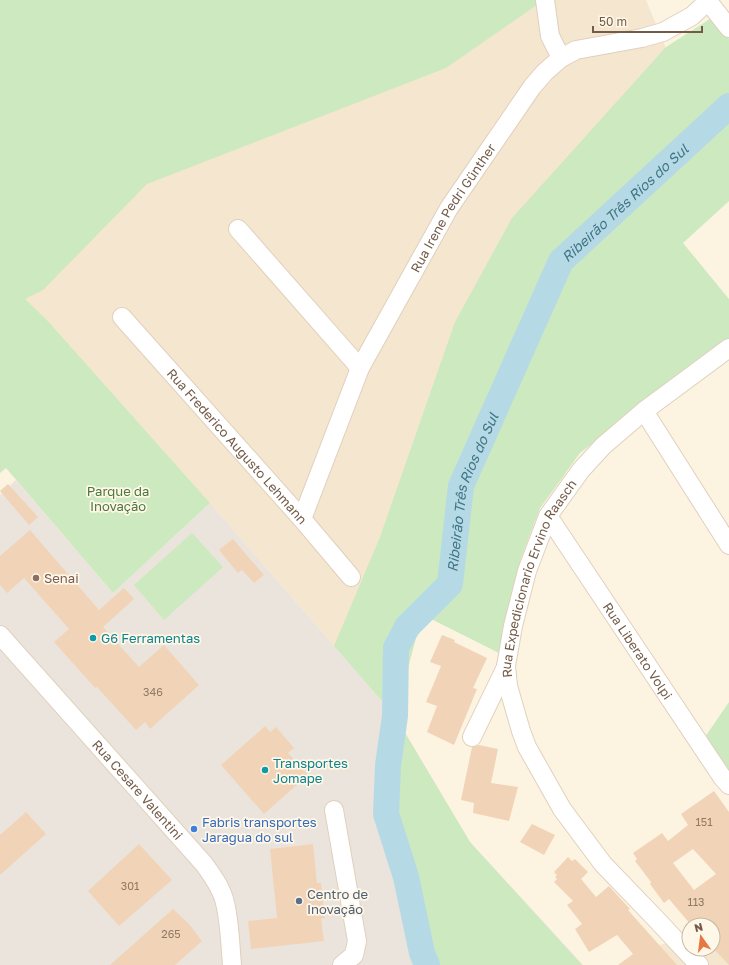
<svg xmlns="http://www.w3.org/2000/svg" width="729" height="965" viewBox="0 0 729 965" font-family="'Golos Text',sans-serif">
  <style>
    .residential { fill: #f4e6cf }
    .industrial { fill: #ebe4dc }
    .green { fill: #cde9c0 }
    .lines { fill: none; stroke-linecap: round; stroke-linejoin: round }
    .river { stroke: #b6dae5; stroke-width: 26 }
    .building { fill: #f1d4b8; fill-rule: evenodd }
    .minor-casing { stroke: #e0d0bd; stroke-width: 20 }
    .minor { stroke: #fff; stroke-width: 18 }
    .education-dot { fill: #8d6e63; stroke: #fff7e7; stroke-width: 1.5 }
    .culture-dot { fill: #0f9aa8; stroke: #fff7e7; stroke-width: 1.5 }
    .shop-dot { fill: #3f7fe0; stroke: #fff7e7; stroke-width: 1.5 }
    .service-dot { fill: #5c6f8a; stroke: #fff7e7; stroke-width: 1.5 }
    .labels { text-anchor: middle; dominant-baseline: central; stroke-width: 3.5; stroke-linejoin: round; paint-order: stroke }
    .number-label { font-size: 11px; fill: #927964 }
    .street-label { font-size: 13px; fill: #735b48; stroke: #fff7e7 }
    .park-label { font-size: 13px; fill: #4c7840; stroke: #fff7e7 }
    .education-label { font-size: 13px; fill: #785e54; stroke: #fff7e7; text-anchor: start }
    .culture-label { font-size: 13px; fill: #0d838f; stroke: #fff7e7; text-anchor: start }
    .shop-label { font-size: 13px; fill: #366cbe; stroke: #fff7e7; text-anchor: start }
    .service-label { font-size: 13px; fill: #4e5e75; stroke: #fff7e7; text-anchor: start }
    .water-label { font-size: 14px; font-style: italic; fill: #417586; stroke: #fff7e7 }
  </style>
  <rect width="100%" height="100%" fill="#fcf4e1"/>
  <g class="residential">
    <polygon points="0,0 646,0 729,201 682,243 564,476 540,508 521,558 501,654 429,617 416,638 395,716 210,503 47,320 0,277"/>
    <polygon points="729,908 729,965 635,965 659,945 686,939 689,937 689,949 713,949 713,925"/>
  </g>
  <polygon class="industrial" points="16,480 113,593 210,503 395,716 470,842 583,965 0,965 0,495"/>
  <g class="green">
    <polygon points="0,0 544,0 446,68 147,184 43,290 25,299 47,320 210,503 113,593 6,468 0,473"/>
    <polygon points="713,17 729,39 729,201 683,243 729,299 729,339 580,453 540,508 521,558 501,654 429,618 416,638 395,716 470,842 582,965 427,965 422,953 406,877 386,814 388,765 395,716 334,646 380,537 455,322 512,218 666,47"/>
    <polygon points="192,533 223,567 164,620 134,585"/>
    <polygon points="729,702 729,779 705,737"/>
  </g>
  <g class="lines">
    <path class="river" id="s1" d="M427,965L422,953L406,877L386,814L388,765L395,716L396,648L407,627L450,584L461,486L561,261L729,106"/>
  </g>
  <g class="building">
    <polygon points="8,484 38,517 29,525 0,491"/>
    <polygon points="30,530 99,610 124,588 134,599 103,627 139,667 164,645 199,685 150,729 145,722 136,730 97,687 95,688 54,642 69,629 24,578 7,593 0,585 0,556"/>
    <polygon points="233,539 264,575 254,583 242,570 238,573 219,550"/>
    <polygon points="442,635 455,640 454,642 487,658 473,688 477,689 454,745 427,732 437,706 426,702 441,666 430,662"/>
    <polygon points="265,726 270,732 276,727 294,748 288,753 308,775 264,814 221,765"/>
    <polygon points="479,745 498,749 491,783 518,787 509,821 473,813 474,803 461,800 472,747"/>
    <path d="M714,791L729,812V965L713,948V925H691L669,899L664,903L650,884L651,882L635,861L637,859L633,853L662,833L668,841L688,825L681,814ZM693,849L716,874L694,890L673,863Z"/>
    <polygon points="26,812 46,834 0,875 0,835"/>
    <polygon points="532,824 555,835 544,855 520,842"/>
    <polygon points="139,844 172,880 119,926 88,891"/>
    <polygon points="313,844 317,883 321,883 325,918 321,919 324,941 251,949 248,921 277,918 270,849"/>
    <polygon points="568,857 572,861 575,859 588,872 581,879 596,897 609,886 630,909 628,910 677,965 618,965 633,954 617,935 589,952 575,929 582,924 567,905 573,901 554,882 557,879 555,877 557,875 554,872"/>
    <polygon points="173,909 189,924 202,941 175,965 110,965"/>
  </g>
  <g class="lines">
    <g class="minor-casing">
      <g id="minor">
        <polyline points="545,0 550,36 561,58"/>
        <polyline points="707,0 729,28"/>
        <polyline points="238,229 360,368"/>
        <path id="s2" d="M122,317L302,519L351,577"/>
        <polyline points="644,411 729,545"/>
        <path id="s3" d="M548,516L722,777L729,785"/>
        <path id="s4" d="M302,519L360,368L449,208L532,87L545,72L561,58L576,50L642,38L663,32L692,16L708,1"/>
        <path id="s5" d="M0,635L204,864C212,875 220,886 224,899C230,920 230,944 232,965"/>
        <polyline points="472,737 506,667"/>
        <polyline points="334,810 357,941 354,955 342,965"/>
        <path id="s6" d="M699,965L655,918L603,864L562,809L527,747L521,731L508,686L506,666L513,626L527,571L548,516L581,470L603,446L644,411L729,348"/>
      </g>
    </g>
    <use href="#minor" class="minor"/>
  </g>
  <circle class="education-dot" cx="36" cy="578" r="4"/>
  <g class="culture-dot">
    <circle cx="93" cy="638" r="4"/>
    <circle cx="265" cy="770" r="4"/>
  </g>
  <circle class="shop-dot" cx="194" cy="829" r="4"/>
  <circle class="service-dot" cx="299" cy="901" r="4"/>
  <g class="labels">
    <g class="number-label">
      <text x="153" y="691">346</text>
      <text x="704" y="821">151</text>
      <text x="130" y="885">301</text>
      <text x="696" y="901">113</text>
      <text x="171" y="933">265</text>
    </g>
    <g class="street-label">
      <text stroke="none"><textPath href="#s4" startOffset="347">Rua Irene Pedri Günther</textPath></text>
      <text stroke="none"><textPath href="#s2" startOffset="173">Rua Frederico Augusto Lehmann</textPath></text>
      <text stroke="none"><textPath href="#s6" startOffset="457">Rua Expedicionario Ervino Raasch</textPath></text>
      <text stroke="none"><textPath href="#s3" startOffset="162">Rua Liberato Volpi</textPath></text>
      <text stroke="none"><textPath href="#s5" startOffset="207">Rua Cesare Valentini</textPath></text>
    </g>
    <g class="park-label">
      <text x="118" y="491">Parque da<tspan x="118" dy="15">Inovação</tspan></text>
    </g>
    <g class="education-label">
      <text x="44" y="578">Senai</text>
    </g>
    <g class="culture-label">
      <text x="101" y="638">G6 Ferramentas</text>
      <text x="273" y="763">Transportes<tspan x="273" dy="15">Jomape</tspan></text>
    </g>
    <g class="shop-label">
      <text x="202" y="822">Fabris transportes<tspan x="202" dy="15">Jaragua do sul</tspan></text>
    </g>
    <g class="service-label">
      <text x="307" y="894">Centro de<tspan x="307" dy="15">Inovação</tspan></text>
    </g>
    <g class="water-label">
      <text stroke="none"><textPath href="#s1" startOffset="839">Ribeirão Três Rios do Sul</textPath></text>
      <text stroke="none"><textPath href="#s1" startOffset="503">Ribeirão Três Rios do Sul</textPath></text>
    </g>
  </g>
  <g transform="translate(701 937) rotate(346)"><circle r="19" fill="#fff7e7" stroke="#c7b9a7"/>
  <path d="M0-3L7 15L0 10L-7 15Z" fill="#e77645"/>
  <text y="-6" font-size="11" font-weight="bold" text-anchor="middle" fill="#735b48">N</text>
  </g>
  <path d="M593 26v6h109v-6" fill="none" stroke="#735b48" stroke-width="2"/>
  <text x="599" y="26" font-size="12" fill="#735b48" stroke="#fff7e7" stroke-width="3" paint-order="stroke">50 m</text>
</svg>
